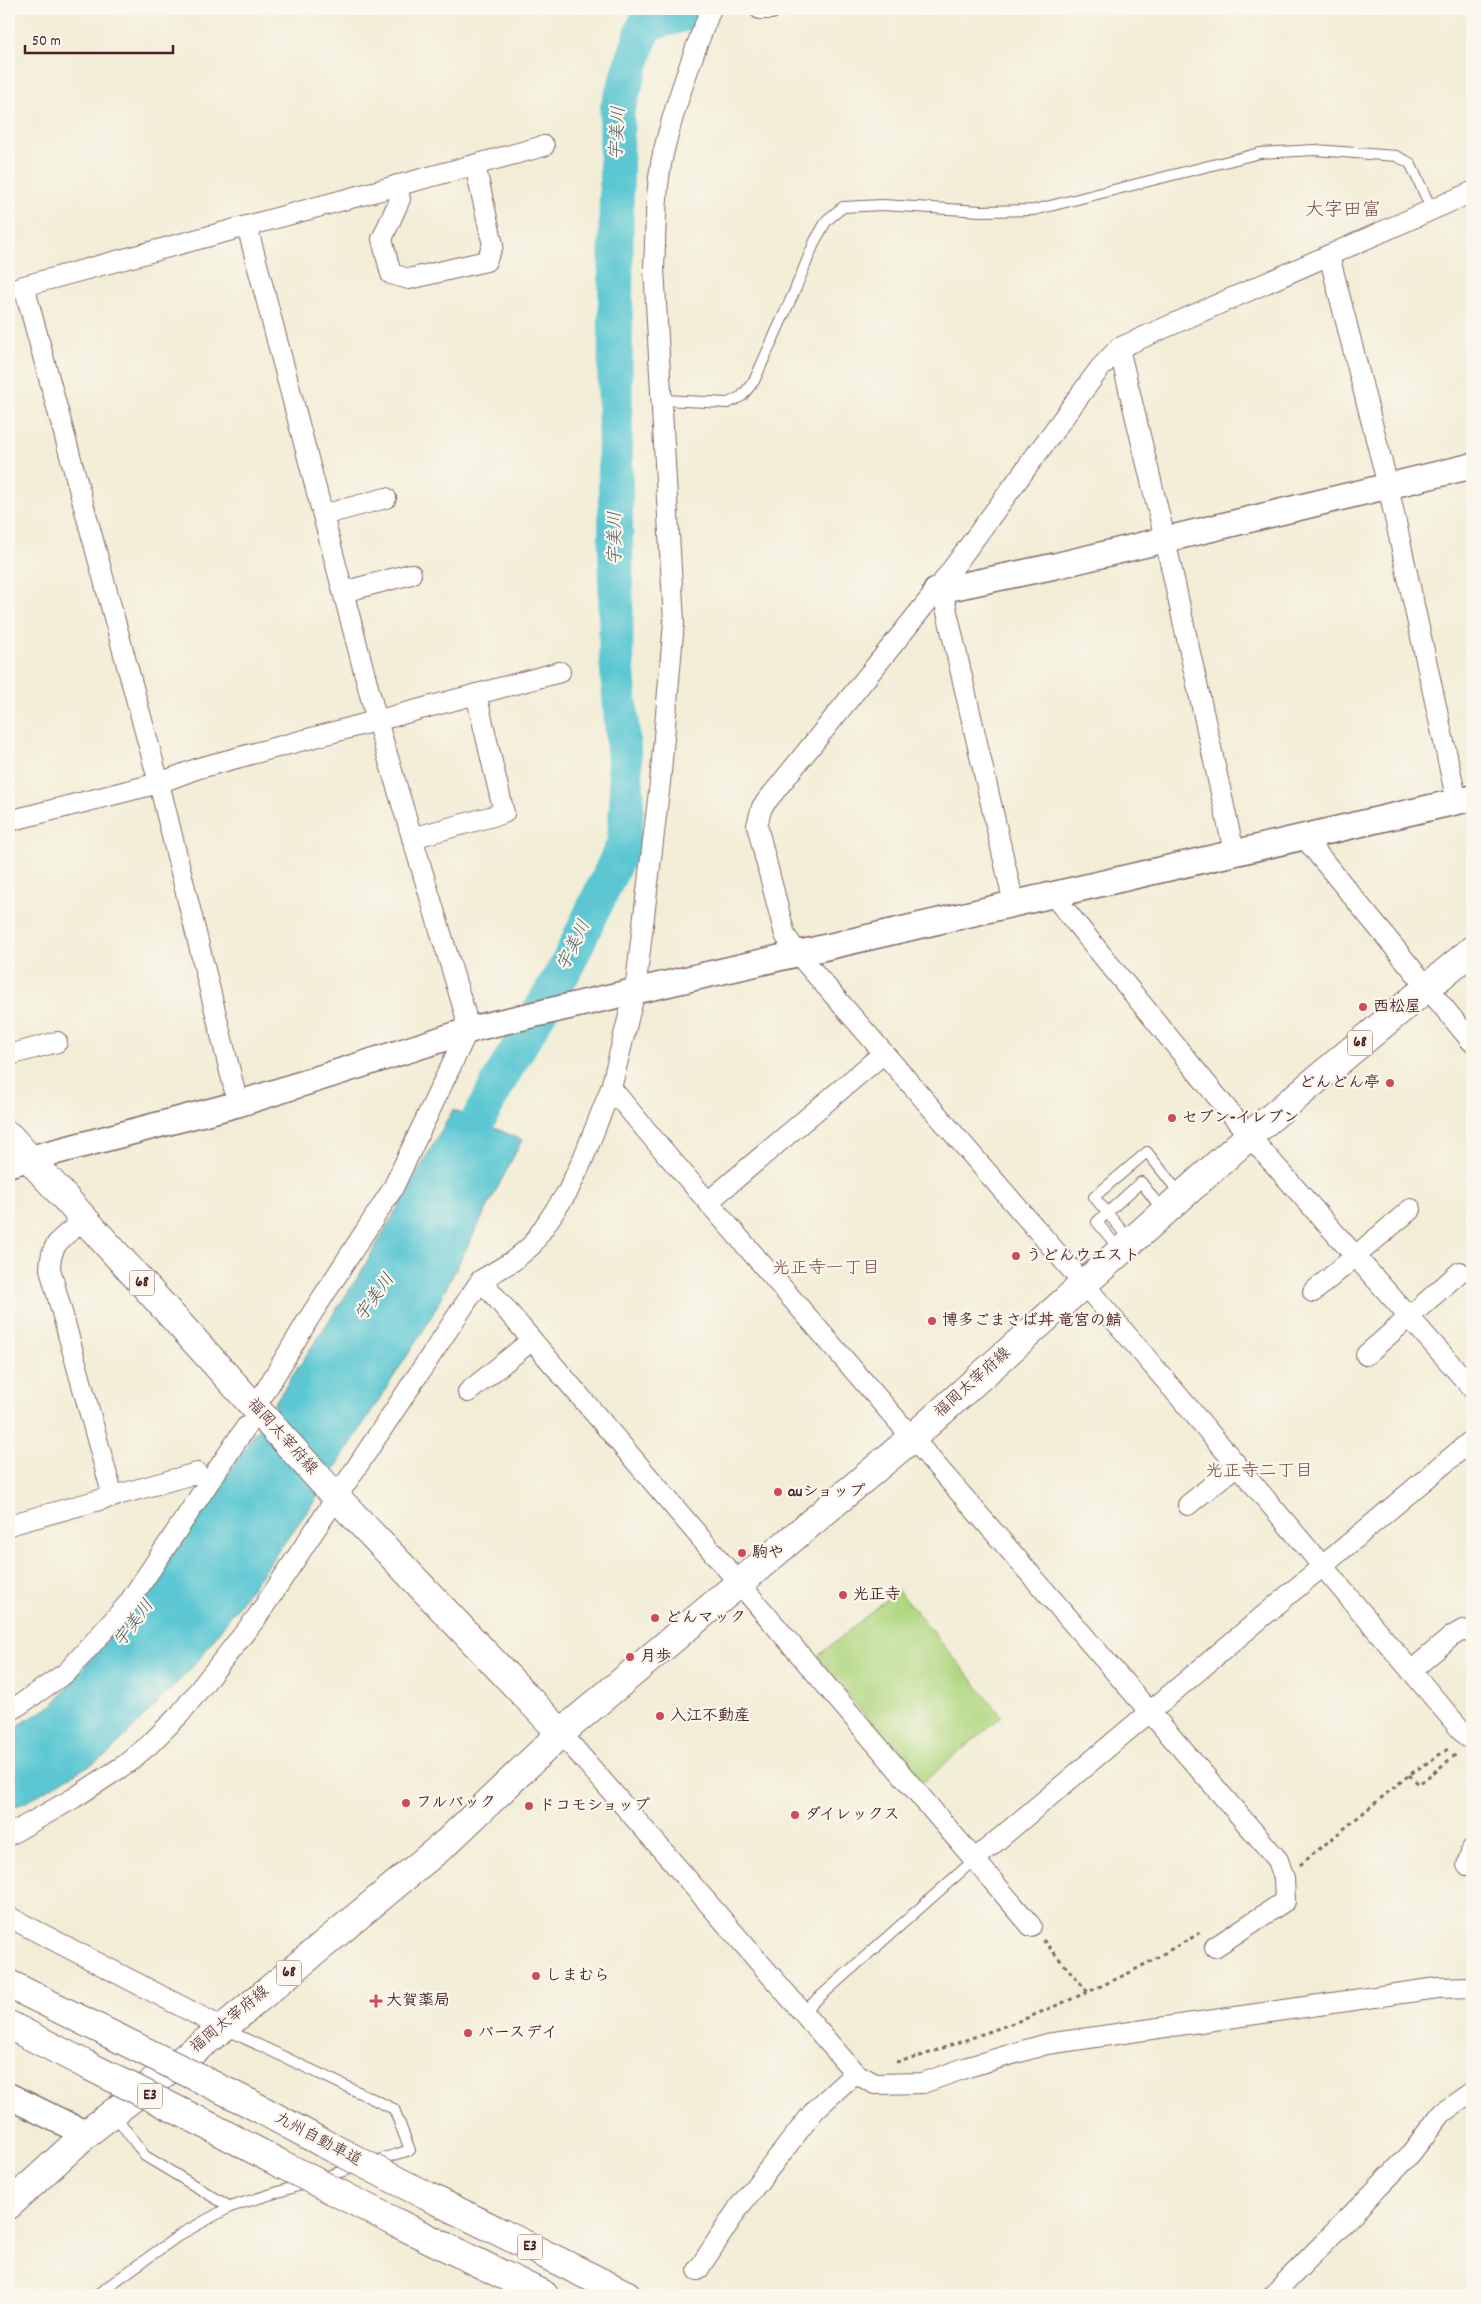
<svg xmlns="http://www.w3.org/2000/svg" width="1481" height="2304" viewBox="0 0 1481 2304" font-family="Dekko,'Klee One',sans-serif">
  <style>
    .green { fill: #b0d781; stroke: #7d7b56 }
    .water { fill: #5bc7d3; stroke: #52737f }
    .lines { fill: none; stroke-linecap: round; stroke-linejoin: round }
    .river { stroke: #5bc7d3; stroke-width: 35 }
    .service-casing { stroke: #856767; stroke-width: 12 }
    .minor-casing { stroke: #856767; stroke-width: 22 }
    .tertiary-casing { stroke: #856767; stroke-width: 28 }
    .primary-casing { stroke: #856767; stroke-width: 30 }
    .motorway-casing { stroke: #856767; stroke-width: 30 }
    .path { stroke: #856767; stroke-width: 3; stroke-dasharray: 4 4; stroke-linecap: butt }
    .service { stroke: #fff; stroke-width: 10 }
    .minor { stroke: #fff; stroke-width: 20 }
    .tertiary { stroke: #fff; stroke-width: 25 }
    .primary { stroke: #fff; stroke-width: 28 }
    .motorway { stroke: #fff; stroke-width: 28 }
    .motorway-bridge-casing { stroke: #856767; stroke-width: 30; stroke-linecap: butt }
    .motorway-bridge { stroke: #fff; stroke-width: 28 }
    .poi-dot { fill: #d1495b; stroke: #fbf7ec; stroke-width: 2 }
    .labels { text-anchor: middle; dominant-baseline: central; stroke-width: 4.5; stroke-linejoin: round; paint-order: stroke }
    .shield { fill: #fbf7ec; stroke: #7f6065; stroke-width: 1 }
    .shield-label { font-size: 15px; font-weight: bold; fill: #4a1f2b }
    .poi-label { font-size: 16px; font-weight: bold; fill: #4a1f2b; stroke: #fbf7ec; text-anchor: start }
    .street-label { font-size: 16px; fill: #4a1f2b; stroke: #fbf7ec }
    .water-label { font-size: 18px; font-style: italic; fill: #505a66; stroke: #fbf7ec }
    .neighbourhood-label { font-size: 18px; fill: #784e4c; stroke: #fbf7ec }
    .quarter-label { font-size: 19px; fill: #784e4c; stroke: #fbf7ec }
  </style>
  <rect width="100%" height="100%" fill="#fbf7ec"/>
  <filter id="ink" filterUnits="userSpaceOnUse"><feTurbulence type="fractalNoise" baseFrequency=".02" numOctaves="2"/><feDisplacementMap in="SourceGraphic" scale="10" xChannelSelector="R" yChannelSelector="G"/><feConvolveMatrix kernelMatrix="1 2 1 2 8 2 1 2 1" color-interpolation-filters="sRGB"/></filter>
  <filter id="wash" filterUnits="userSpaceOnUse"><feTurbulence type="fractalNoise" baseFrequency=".0096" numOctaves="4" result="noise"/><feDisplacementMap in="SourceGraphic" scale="20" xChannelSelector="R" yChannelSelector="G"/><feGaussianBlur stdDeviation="1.12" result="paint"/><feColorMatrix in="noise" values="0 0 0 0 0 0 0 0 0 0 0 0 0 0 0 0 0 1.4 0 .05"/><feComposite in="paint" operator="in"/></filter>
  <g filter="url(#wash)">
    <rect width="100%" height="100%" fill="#f2edd6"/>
    <polygon class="green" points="898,1590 1002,1716 921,1784 817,1657"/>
    <polygon class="water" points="453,1110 522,1140 428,1323 309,1509 196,1663 107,1755 24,1803 9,1808 9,1731 53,1705 149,1589 231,1469 360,1274"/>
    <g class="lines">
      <polyline class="river" points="456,1162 504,1072 566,967 624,844 627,796 616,651 615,382 617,110 645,24 695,12 696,9"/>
    </g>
  </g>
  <g filter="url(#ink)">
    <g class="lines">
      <g class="service-casing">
        <g id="service">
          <polyline points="663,400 728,403 742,396 754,381 795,290 815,241 827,220 843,207 882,205 981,211 1034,210 1260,153 1315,150 1396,156 1410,163 1432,210"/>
          <polyline points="1130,1240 1094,1197 1147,1152 1181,1195"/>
          <polyline points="1120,1250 1097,1222 1141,1182 1163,1211"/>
          <polyline points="804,2011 974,1860"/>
          <polyline points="225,2029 394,2109 410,2150 321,2178"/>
          <polyline points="114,2114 145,2156 230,2207"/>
          <polyline points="96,2295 181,2234 230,2207 307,2183"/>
        </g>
      </g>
      <g class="minor-casing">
        <g id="minor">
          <polyline points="760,9 771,9"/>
          <polyline points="397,185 400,199 382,239 391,274 409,279 486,261 493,245 475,165"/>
          <polyline points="247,226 377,721 465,1013 467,1032 392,1190 309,1318 263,1395"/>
          <polyline points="1329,255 1388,486 1457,802"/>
          <polyline points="24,286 159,783 238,1104"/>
          <polyline points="9,290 544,146"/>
          <polyline points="1119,348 1165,539 1234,852"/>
          <polyline points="323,515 386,498"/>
          <polyline points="942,590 1014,904"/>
          <polyline points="343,592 411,574"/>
          <polyline points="9,821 159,783 199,768 560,672"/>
          <polyline points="1303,836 1472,1042"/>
          <polyline points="412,838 504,813 476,694"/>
          <polyline points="1053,895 1249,1136 1472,1388"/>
          <polyline points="9,1055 57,1042"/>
          <polyline points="611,1088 656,1142 1278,1860 1284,1878 1285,1901 1215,1947"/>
          <polyline points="708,1202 884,1053"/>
          <path d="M85,1220C65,1236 50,1241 50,1269L113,1497"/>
          <polyline points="481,1280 1031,1926"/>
          <polyline points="1313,1292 1411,1209"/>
          <polyline points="1366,1355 1460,1272"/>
          <polyline points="468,1392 532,1340"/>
          <polyline points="1188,1505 1237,1465"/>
          <polyline points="9,1525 197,1473"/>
          <polyline points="1411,1671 1452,1636 1463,1630 1472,1633"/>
          <polyline points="9,1712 67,1672 127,1605 246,1427"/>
          <polyline points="561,1733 855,2073 875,2084 923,2083 968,2067 1047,2044 1437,1988 1472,1987"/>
          <polyline points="1467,1737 1083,1283 798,954 785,935 765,857 757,825 762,807 936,591 1100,368 1119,348 1472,192"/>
          <path d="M9,1835L74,1798L126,1764L149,1745L180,1714L257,1617L481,1280L513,1261L532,1245L568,1191L583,1159L611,1088L635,991L660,783L674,622L654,268C656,230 655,190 663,154C675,104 692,56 711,9"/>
          <polyline points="974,1860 1472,1440"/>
          <polyline points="1467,1865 1472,1849"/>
          <polyline points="9,1917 223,2028"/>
          <polyline points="698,2270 739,2207 815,2110 855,2073"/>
          <polyline points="1273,2295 1408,2157 1442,2113 1472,2092"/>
        </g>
      </g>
      <g class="tertiary-casing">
        <g id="tertiary">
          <polyline points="936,591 1055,566 1472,466"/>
          <polyline points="9,1164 238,1104 480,1027 1472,798"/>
          <polyline points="9,2096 86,2134"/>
        </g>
      </g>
      <g class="primary-casing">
        <g id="primary">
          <polyline points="9,1136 337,1498 561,1733"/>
          <polyline points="9,2205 86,2134 223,2028 447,1842 561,1733 912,1438 1249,1136 1472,950"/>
        </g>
      </g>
      <g class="motorway-casing">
        <g id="motorway">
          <polyline points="9,1984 118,2038"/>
          <polyline points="9,2025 85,2064"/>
          <polyline points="249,2103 321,2142"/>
          <polyline points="215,2129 279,2163"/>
          <polyline points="433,2199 627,2295"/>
          <polyline points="397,2223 544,2295"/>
        </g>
      </g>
      <g class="path">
        <polyline points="1409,1775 1419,1784 1458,1753"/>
        <polyline points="1300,1865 1409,1775 1451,1747"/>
        <polyline points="1043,1940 1088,1992"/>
        <polyline points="896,2062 918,2057 1027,2018 1088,1992 1131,1972 1200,1933"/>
      </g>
      <use href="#service" class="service"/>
      <use href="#minor" class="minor"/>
      <use href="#tertiary" class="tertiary"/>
      <use href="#primary" class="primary"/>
      <use href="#motorway" class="motorway"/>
      <g class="motorway-bridge-casing">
        <g id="motorway-bridge">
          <polyline points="118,2038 249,2103"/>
          <polyline points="85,2064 215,2129"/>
          <polyline points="321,2142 433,2199"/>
          <polyline points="279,2163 397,2223"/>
        </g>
      </g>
      <use href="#motorway-bridge" class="motorway-bridge"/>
    </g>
  </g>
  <g class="poi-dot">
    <circle cx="1363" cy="1007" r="5"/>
    <circle cx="1390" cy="1083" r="5"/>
    <circle cx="1172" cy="1118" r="5"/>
    <circle cx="1016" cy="1256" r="5"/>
    <circle cx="932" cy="1321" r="5"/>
    <circle cx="778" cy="1492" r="5"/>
    <circle cx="742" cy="1553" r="5"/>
    <circle cx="843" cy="1595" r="5"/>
    <circle cx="655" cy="1618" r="5"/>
    <circle cx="630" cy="1657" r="5"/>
    <circle cx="660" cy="1716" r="5"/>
    <circle cx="406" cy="1803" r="5"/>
    <circle cx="529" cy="1806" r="5"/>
    <circle cx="795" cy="1815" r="5"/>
    <circle cx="536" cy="1976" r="5"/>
    <path d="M373.5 1993.5h5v5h5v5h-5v5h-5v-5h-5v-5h5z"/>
    <circle cx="468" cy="2033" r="5"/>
  </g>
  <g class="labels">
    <g class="shield">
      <rect x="1347.5" y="1030.5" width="25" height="25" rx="4"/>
      <rect x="129.5" y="1270.5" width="25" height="25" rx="4"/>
      <rect x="276.5" y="1960.5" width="25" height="25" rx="4"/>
      <rect x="137.5" y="2083.5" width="25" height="25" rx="4"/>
      <rect x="517.5" y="2234.5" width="25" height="25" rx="4"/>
    </g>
    <g class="shield-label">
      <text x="1360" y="1043">68</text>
      <text x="142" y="1283">68</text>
      <text x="289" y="1973">68</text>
      <text x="150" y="2096">E3</text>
      <text x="530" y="2247">E3</text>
    </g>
    <g class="poi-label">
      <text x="1373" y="1007">西松屋</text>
      <text x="1380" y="1083" text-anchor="end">どんどん亭</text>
      <text x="1182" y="1118">セブン-イレブン</text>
      <text x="1026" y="1256">うどんウエスト</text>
      <text x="942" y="1321">博多ごまさば丼 竜宮の鯖</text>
      <text x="788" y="1492">auショップ</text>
      <text x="752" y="1553">駒や</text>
      <text x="853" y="1595">光正寺</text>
      <text x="665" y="1618">どんマック</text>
      <text x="640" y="1657">月歩</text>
      <text x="670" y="1716">入江不動産</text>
      <text x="416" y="1803">フルバック</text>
      <text x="539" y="1806">ドコモショップ</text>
      <text x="805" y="1815">ダイレックス</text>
      <text x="546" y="1976">しまむら</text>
      <text x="386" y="2001">大賀薬局</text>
      <text x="478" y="2033">バースデイ</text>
    </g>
    <g class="street-label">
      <text transform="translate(973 1383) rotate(-42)">福岡太宰府線</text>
      <text transform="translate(282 1437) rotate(48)">福岡太宰府線</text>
      <text transform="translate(230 2020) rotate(-39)">福岡太宰府線</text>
      <text transform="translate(318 2140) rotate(28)">九州自動車道</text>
    </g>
    <g class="water-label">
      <text transform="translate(619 133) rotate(-87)">宇美川</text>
      <text transform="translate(616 538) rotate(-90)">宇美川</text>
      <text transform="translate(575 946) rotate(-64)">宇美川</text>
      <text transform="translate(376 1298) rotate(-54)">宇美川</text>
      <text transform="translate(135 1624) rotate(-53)">宇美川</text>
    </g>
    <g class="neighbourhood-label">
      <text x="826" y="1269">光正寺一丁目</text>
      <text x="1259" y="1472">光正寺二丁目</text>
    </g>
    <g class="quarter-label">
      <text x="1343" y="211">大字田富</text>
    </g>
  </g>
  <rect width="1481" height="2304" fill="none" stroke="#fbf7ec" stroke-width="30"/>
  <path d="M25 45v8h148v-8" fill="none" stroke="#4a1f2b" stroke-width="2.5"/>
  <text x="32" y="45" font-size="15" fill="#4a1f2b" stroke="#fbf7ec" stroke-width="4" paint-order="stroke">50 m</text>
</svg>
